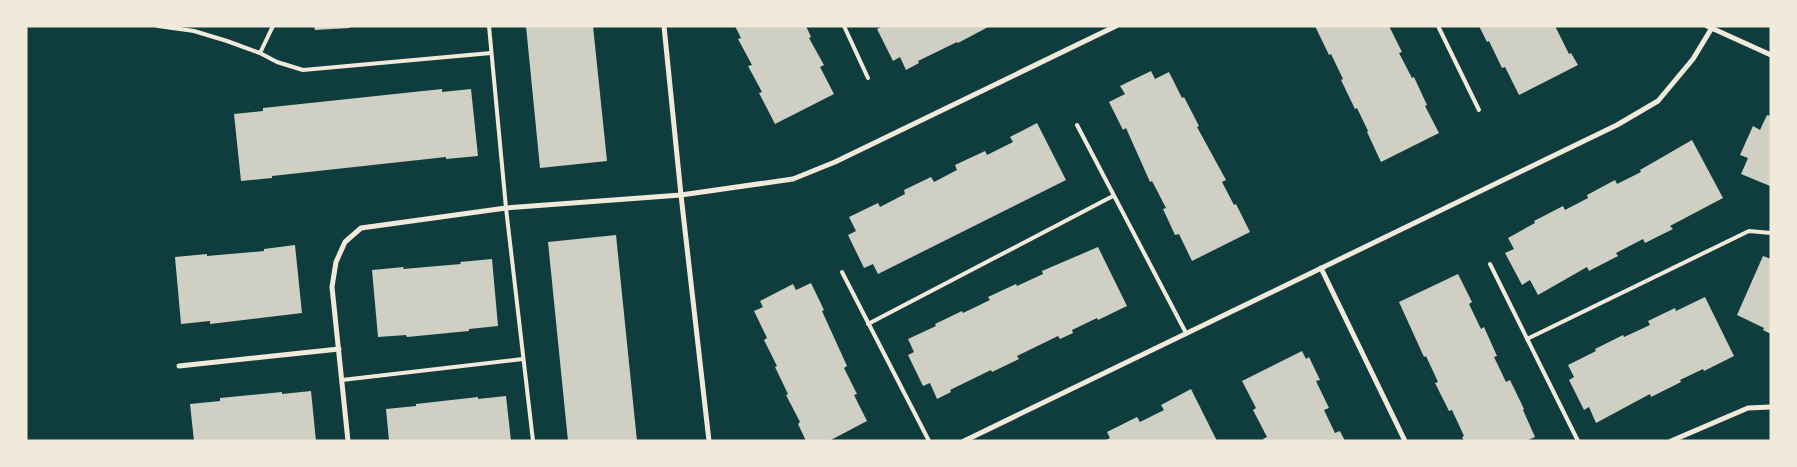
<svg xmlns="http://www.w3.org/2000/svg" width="1797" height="467" viewBox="0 0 1797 467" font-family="Raleway,sans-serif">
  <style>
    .building { fill: #cfcfc3 }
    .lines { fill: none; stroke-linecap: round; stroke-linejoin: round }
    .service { stroke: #f1e9da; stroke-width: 4 }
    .minor { stroke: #f1e9da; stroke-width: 5 }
  </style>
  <rect width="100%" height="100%" fill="#0f3d3e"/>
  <g class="building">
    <polygon points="314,26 350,26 350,28 315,30"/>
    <polygon points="526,26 593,26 607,161 540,168"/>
    <polygon points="735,26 806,26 811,37 809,38 824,65 820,67 834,94 775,124 759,93 762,92 748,66 752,65 738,39 741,38"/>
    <polygon points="883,26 990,26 958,43 957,42 918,61 919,63 906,70 900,57 893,61 877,29"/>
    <polygon points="1315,26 1389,26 1402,52 1399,53 1412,78 1414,77 1427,105 1425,106 1439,133 1381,162 1367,132 1368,131 1357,108 1355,109 1341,80 1343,79 1331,54 1329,55"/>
    <polygon points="1479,26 1555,26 1569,54 1571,53 1578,65 1519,95 1505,67 1502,68 1489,41 1487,42"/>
    <polygon points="1151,71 1155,79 1169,72 1182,98 1184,97 1199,126 1197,127 1226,180 1222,182 1234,205 1236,204 1250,232 1192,261 1179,234 1175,235 1163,209 1166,208 1152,181 1150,182 1126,128 1123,130 1109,102 1125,94 1120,86"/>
    <polygon points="442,89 442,92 471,89 478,156 446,159 446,157 272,176 272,178 241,181 234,114 263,111 263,108"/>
    <polygon points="1767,115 1771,116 1770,186 1741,174 1748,158 1740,155 1753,126 1760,130"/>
    <polygon points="1037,123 1066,180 878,274 873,264 864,268 848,235 856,231 849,217 878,203 880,207 905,194 904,190 931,177 934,182 957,170 955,165 985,151 987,155 1013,142 1010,137"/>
    <polygon points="1692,140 1723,198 1670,226 1673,229 1645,243 1643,239 1616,253 1618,256 1589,271 1587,267 1538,295 1530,280 1522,285 1505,253 1514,249 1508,238 1535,223 1534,221 1563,206 1565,210 1588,198 1587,195 1615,180 1617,184 1641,172 1640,170"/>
    <polygon points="616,235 637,441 568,441 548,242"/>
    <polygon points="295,245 302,313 210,324 210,321 181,324 175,257 207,254 207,256 264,251 264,249"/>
    <polygon points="1098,247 1127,306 1098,320 1097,318 1072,330 1073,333 1060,339 1058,336 1017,356 1019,359 992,372 991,370 950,390 951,392 937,399 930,383 923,386 908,355 914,352 908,339 936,326 935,324 962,311 963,313 990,300 988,297 1016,284 1017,286 1043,274 1042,271"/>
    <polygon points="1763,256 1771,259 1771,334 1763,330 1764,328 1737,315"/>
    <polygon points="492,259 498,326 469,329 469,331 407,337 406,335 378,337 372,270 404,267 403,269 461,264 460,262"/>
    <polygon points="1458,274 1472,302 1469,304 1481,329 1484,327 1497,356 1494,357 1506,382 1510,380 1524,409 1523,410 1535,437 1526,441 1464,441 1462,437 1464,436 1452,410 1449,411 1435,383 1438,382 1426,356 1424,357 1399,302"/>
    <polygon points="811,283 824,310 822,311 847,366 844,368 857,394 854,395 867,421 829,441 806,441 798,424 800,422 786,395 788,394 775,367 777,366 764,340 767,338 754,311 763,307 760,301 793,284 796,290"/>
    <polygon points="1705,297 1734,356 1704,371 1703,369 1680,380 1681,382 1651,397 1650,394 1596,423 1589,407 1584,410 1569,380 1574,377 1568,365 1596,351 1595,349 1623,335 1624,337 1650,325 1648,321 1675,308 1676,311"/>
    <polygon points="1302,351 1306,359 1309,357 1320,380 1316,381 1329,408 1324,410 1335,433 1340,431 1345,441 1264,441 1263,439 1267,437 1253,410 1256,408 1242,381"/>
    <polygon points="1191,389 1217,441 1104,441 1110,438 1107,432 1137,417 1140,422 1164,410 1161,405"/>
    <polygon points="311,391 316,441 194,441 190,404 220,401 220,398 282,392 282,394"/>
    <polygon points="506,396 511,441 389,441 386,409 416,406 416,404 478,397 478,399"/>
  </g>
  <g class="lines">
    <g class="service">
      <polyline points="158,26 194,31 227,41 260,53 277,62 303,70 491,53"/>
      <polyline points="489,26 506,208 533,441"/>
      <polyline points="844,26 868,78"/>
      <polyline points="1438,26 1479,110"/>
      <polyline points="260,53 273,26"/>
      <polyline points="1077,125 1186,333"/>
      <polyline points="1490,264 1578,441"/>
      <polyline points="842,272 929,441"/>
      <polyline points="868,324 1113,196"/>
      <polyline points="1527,339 1749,231 1771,233"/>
      <polyline points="342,380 523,359"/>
    </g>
    <g class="minor">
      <polyline points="664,26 681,195 709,441"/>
      <polyline points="1707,26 1771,55"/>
      <polyline points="1321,268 1405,441"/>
      <polyline points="179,366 339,349"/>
      <polyline points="348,441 332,287 336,262 345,242 361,228 506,208 681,195 793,179 835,162 1116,26"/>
      <polyline points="964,441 1617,125 1658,101 1693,59 1713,26"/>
      <polyline points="1671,441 1748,408 1771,407"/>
    </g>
  </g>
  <rect width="1797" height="467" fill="none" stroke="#f1e9da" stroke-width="55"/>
</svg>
